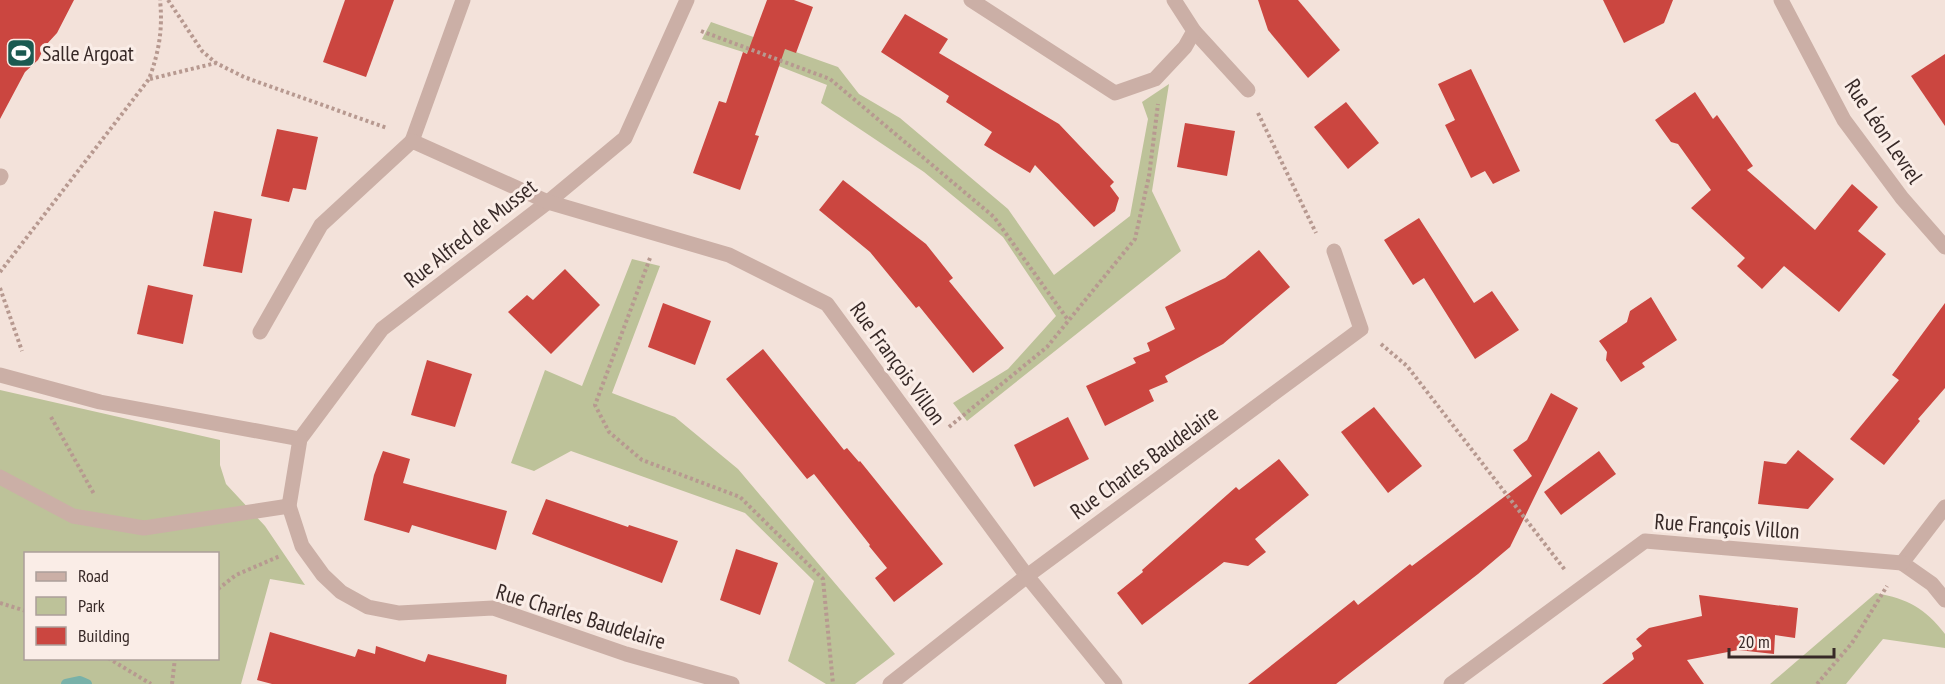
<svg xmlns="http://www.w3.org/2000/svg" width="1945" height="684" viewBox="0 0 1945 684" font-family="'PT Sans Narrow',sans-serif">
  <style>
    .green { fill: #bdc299; fill-rule: evenodd }
    .lines { fill: none; stroke-linecap: round; stroke-linejoin: round }
    .stream { stroke: #78b1a8; stroke-width: 10 }
    .building { fill: #cb4640 }
    .path { stroke: #b79990; stroke-width: 4; stroke-dasharray: 3 3; stroke-linecap: butt }
    .lane { stroke: #cbafa6; stroke-width: 15 }
    .street { stroke: #cbafa6; stroke-width: 15 }
    .labels { text-anchor: middle; dominant-baseline: central; stroke-width: 6; stroke-linejoin: round; paint-order: stroke }
    .poi-label { font-size: 22px; fill: #372927; stroke: #faede7; text-anchor: start }
    .street-label { font-size: 22px; fill: #372927; stroke: #faede7 }
  </style>
  <rect width="100%" height="100%" fill="#f3e2da"/>
  <g class="green">
    <polygon points="711,22 838,67 859,94 900,118 1008,209 1054,275 1130,216 1148,119 1142,102 1169,84 1152,191 1181,251 967,421 953,403 1008,369 1056,316 1003,237 924,172 821,103 827,85 743,52 702,39"/>
    <polygon points="632,259 660,266 612,393 675,417 738,469 895,654 855,684 826,684 788,661 814,581 745,513 571,451 534,471 511,463 545,370 582,386"/>
    <path d="M0,390L220,440V465L226,484L265,526L305,585L270,579L241,684H0ZM26,554H218V658H26Z"/>
    <path d="M1876,593C1908,599 1925,608 1945,634V648L1883,639L1846,684H1770Z"/>
  </g>
  <g class="lines">
    <polyline class="stream" points="66,684 80,681 87,684"/>
  </g>
  <g class="building">
    <polygon points="0,0 74,0 57,33 45,46 38,60 25,72 0,119"/>
    <polygon points="345,0 394,0 366,77 323,62"/>
    <polygon points="767,0 794,0 813,7 796,53 785,49 755,135 759,136 740,190 693,173 719,101 726,103 743,52 747,54"/>
    <polygon points="1258,0 1298,0 1340,50 1308,78 1268,30"/>
    <polygon points="1603,0 1673,0 1664,23 1624,43"/>
    <polygon points="905,14 948,39 939,53 1059,124 1114,182 1110,186 1119,198 1115,211 1094,227 1035,165 1030,173 984,145 992,132 946,102 949,96 881,52"/>
    <polygon points="1945,54 1945,126 1911,76"/>
    <polygon points="1471,69 1520,171 1493,184 1485,171 1471,178 1445,125 1455,120 1438,84"/>
    <polygon points="1695,92 1713,119 1717,115 1753,166 1747,170 1815,230 1852,184 1878,207 1858,231 1886,254 1839,312 1784,266 1762,289 1737,266 1745,258 1691,208 1711,190 1678,144 1671,142 1655,120"/>
    <polygon points="1346,102 1379,143 1348,169 1314,127"/>
    <polygon points="1185,123 1235,131 1227,176 1177,167"/>
    <polygon points="277,129 318,137 306,190 293,188 289,202 261,196"/>
    <polygon points="843,180 926,244 953,278 949,281 1004,348 973,373 919,306 916,308 870,252 819,210"/>
    <polygon points="214,211 252,219 242,273 203,266"/>
    <polygon points="1419,218 1474,303 1492,291 1519,330 1475,359 1424,278 1413,285 1384,240"/>
    <polygon points="1259,250 1290,287 1223,344 1165,376 1168,382 1149,390 1154,401 1105,426 1086,386 1136,363 1133,358 1150,351 1147,343 1175,329 1165,307 1225,278"/>
    <polygon points="565,269 600,305 551,354 508,312 527,295 533,300"/>
    <polygon points="148,285 193,295 183,344 137,334"/>
    <polygon points="1651,297 1677,340 1642,363 1645,367 1621,382 1606,360 1607,352 1599,341 1627,322 1630,311"/>
    <polygon points="663,303 711,321 695,365 648,347"/>
    <polygon points="1945,303 1945,388 1918,419 1920,421 1884,465 1850,439 1899,380 1892,375"/>
    <polygon points="763,349 844,450 847,448 859,462 860,461 943,564 894,602 875,578 887,568 869,546 870,545 814,474 807,479 726,379"/>
    <polygon points="427,360 472,374 455,427 411,415"/>
    <polygon points="1551,393 1578,408 1510,547 1478,574 1336,684 1248,684 1354,600 1358,605 1410,564 1412,566 1532,476 1513,450 1527,440"/>
    <polygon points="1374,407 1422,466 1388,493 1341,432"/>
    <polygon points="1068,417 1089,459 1034,487 1014,445"/>
    <polygon points="1798,450 1834,479 1808,509 1758,504 1764,461 1786,464"/>
    <polygon points="383,451 410,459 403,483 507,511 496,550 412,525 409,533 364,520 374,475"/>
    <polygon points="1599,451 1616,474 1561,515 1544,492"/>
    <polygon points="1279,459 1309,495 1255,539 1266,552 1248,566 1224,562 1142,625 1117,593 1143,572 1142,570 1236,487 1239,490"/>
    <polygon points="546,499 628,527 629,525 678,541 662,583 532,534"/>
    <polygon points="736,549 778,563 760,615 720,600"/>
    <polygon points="1699,595 1798,608 1795,638 1775,635 1774,654 1738,650 1687,660 1704,684 1602,684 1634,659 1632,653 1642,646 1636,639 1649,628 1702,616"/>
    <polygon points="270,632 355,657 358,649 375,654 376,646 425,662 428,654 507,675 506,684 272,684 257,680"/>
  </g>
  <g class="lines">
    <g class="path">
      <polyline points="168,0 202,51 216,63 244,77 387,128"/>
      <polyline points="701,31 830,79 994,217 1068,320"/>
      <polyline points="150,79 216,63"/>
      <polyline points="1258,113 1316,233"/>
      <polyline points="650,258 595,405 609,432 642,460 740,497 823,579 833,684"/>
      <path d="M0,272L149,79C159,52 163,29 160,0"/>
      <polyline points="0,288 22,351"/>
      <polyline points="1381,344 1407,366 1565,570"/>
      <polyline points="51,417 94,494"/>
      <polyline points="949,427 1047,347 1135,239 1149,176 1158,104"/>
      <polyline points="218,589 236,575 280,556"/>
      <polyline points="0,603 26,611"/>
      <polyline points="108,658 151,684"/>
      <polyline points="172,684 175,658"/>
      <polyline points="1817,684 1852,643 1887,586"/>
    </g>
    <g class="lane">
      <polyline points="1194,31 1248,90"/>
      <polyline points="0,178 1,176"/>
    </g>
    <g class="street">
      <polyline points="687,0 625,138 548,202 382,329 300,439 289,506 302,546 323,575 341,592 368,607 399,613 493,608 626,654 732,684"/>
      <polyline points="971,0 1115,93 1155,79 1185,47 1194,31 1174,0"/>
      <polyline points="1781,0 1844,120 1902,198 1945,247"/>
      <polyline points="412,141 463,0"/>
      <polyline points="260,332 321,225 412,141 548,202 729,255 827,304 1027,576 1115,684"/>
      <polyline points="0,375 100,402 300,439"/>
      <polyline points="0,477 73,516 144,528 289,506"/>
      <polyline points="1945,507 1902,563 1932,584 1945,600"/>
      <polyline points="890,684 1027,576 1361,329 1334,251"/>
      <polyline points="1451,684 1645,541 1902,563"/>
    </g>
  </g>
  <defs>
    <g id="stadium-square" transform="scale(1.5)"><rect x="-9" y="-9" width="18" height="18" rx="4" fill="#1b5a51" stroke="#faede7"/><path d="M0-5a6.5 5 0 1 0 0 10a6.5 5 0 1 0 0-10ZM-3.5-1.8h7v3.6h-7Z" fill="#fff"/></g>
  </defs>
  <g fill-rule="evenodd">
    <use href="#stadium-square" x="21" y="53"/>
  </g>
  <g class="labels">
    <g class="poi-label">
      <text x="42" y="53">Salle Argoat</text>
    </g>
    <g class="street-label">
      <text transform="translate(1884 131) rotate(56)">Rue Léon Levrel</text>
      <text transform="translate(470 233) rotate(-38)">Rue Alfred de Musset</text>
      <text transform="translate(898 363) rotate(54)">Rue François Villon</text>
      <text transform="translate(1144 462) rotate(-36)">Rue Charles Baudelaire</text>
      <text transform="translate(1727 526) rotate(4)">Rue François Villon</text>
      <text transform="translate(581 616) rotate(17)">Rue Charles Baudelaire</text>
    </g>
  </g>
  <rect x="24" y="552" width="195" height="108" fill="#faede7" stroke="#ac9f9a" stroke-width="1.5"/>
  <rect x="36" y="572" width="30" height="9" fill="#cbafa6" stroke="#ac9f9a" stroke-width="1.5"/>
  <text x="78" y="582" font-size="18" fill="#372927">Road</text>
  <rect x="36" y="597" width="30" height="18" fill="#bdc299" stroke="#ac9f9a" stroke-width="1.5"/>
  <text x="78" y="612" font-size="18" fill="#372927">Park</text>
  <rect x="36" y="627" width="30" height="18" fill="#cb4640" stroke="#ac9f9a" stroke-width="1.5"/>
  <text x="78" y="642" font-size="18" fill="#372927">Building</text>
  <path d="M1729 648v9h105v-9" fill="none" stroke="#372927" stroke-width="3"/>
  <text x="1738" y="648" font-size="18" fill="#372927" stroke="#faede7" stroke-width="4.5" paint-order="stroke">20 m</text>
</svg>
